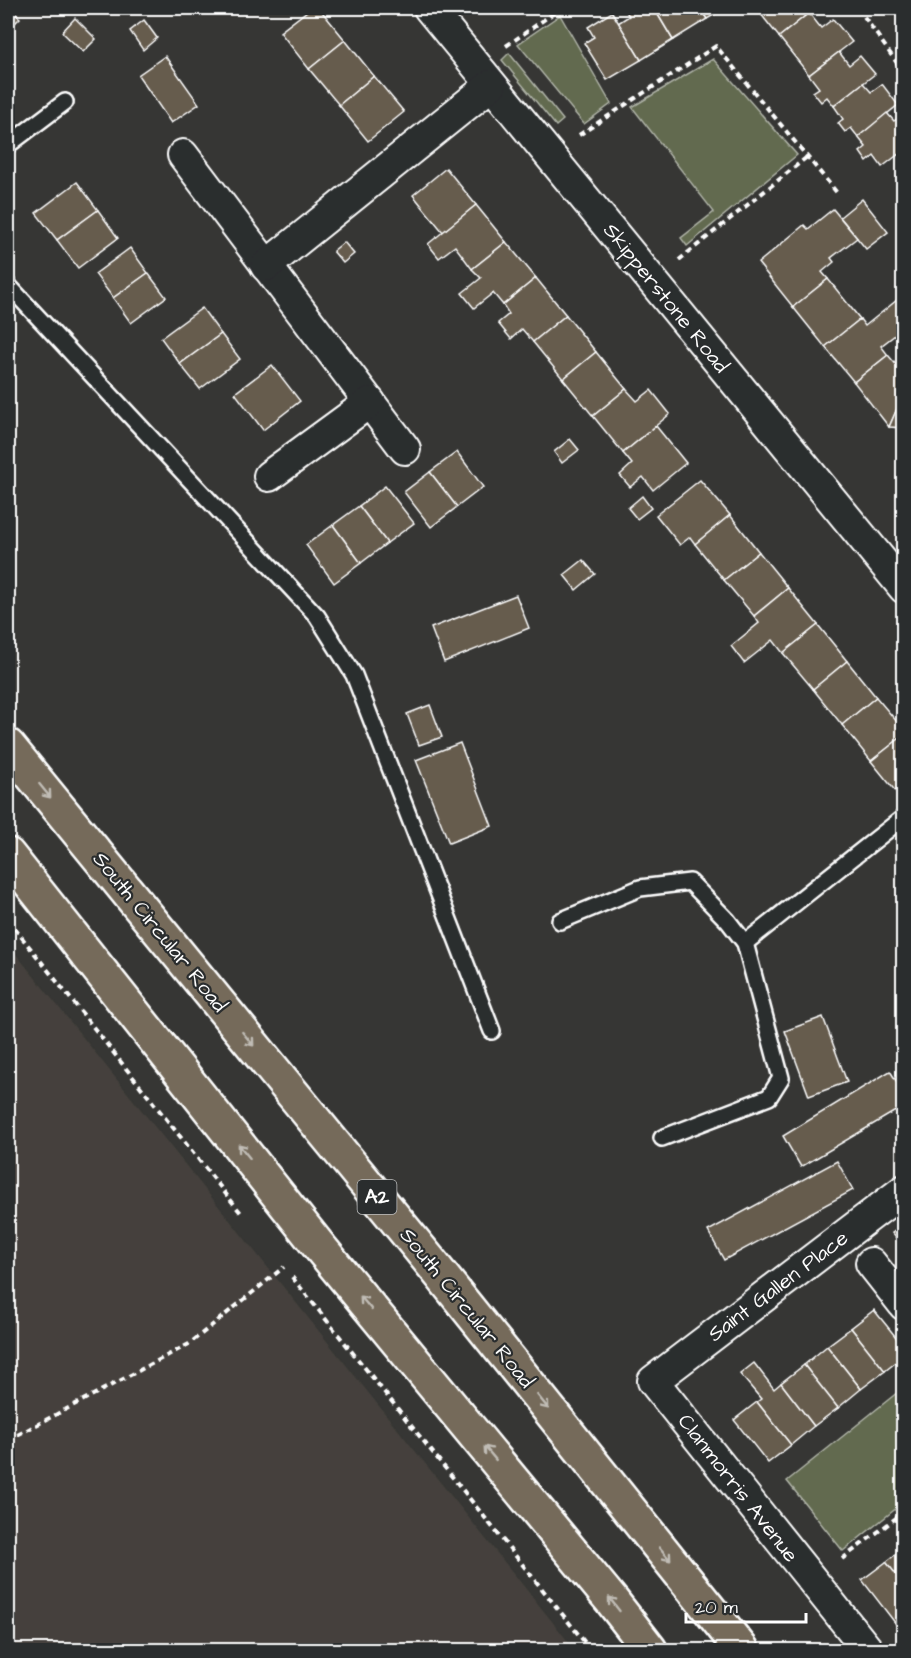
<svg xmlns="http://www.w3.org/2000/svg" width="911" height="1658" viewBox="0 0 911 1658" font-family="'Architects Daughter',sans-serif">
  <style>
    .built { fill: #44413c }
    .green { fill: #626a50; stroke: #b0b4a8; stroke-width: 1.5 }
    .building { fill: #665c4e; stroke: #fff; stroke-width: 1.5 }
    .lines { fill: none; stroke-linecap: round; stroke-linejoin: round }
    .lane-casing { stroke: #fff; stroke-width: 20 }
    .street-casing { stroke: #fff; stroke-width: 34 }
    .highway-casing { stroke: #fff; stroke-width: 38 }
    .path { stroke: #fff; stroke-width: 4; stroke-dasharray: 6 4.5; stroke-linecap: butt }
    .lane { stroke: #2a2d2e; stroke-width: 15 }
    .street { stroke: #2a2d2e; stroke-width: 30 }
    .highway { stroke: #746a5a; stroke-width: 33 }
    .oneway { stroke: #c0bcb5 }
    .labels { text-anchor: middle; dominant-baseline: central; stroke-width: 4.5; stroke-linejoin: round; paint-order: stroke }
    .shield { fill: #2a2d2e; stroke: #bfc0c0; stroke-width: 1.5 }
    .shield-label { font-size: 20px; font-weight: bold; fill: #fff }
    .street-label { font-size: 21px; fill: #fff; stroke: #2a2d2e }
  </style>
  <rect width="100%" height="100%" fill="#363634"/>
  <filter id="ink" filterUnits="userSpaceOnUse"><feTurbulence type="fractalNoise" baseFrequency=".0167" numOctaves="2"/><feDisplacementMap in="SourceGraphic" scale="12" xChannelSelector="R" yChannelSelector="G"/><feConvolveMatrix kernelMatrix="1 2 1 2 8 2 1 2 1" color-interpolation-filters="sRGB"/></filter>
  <g filter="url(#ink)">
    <polygon class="built" points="8,944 575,1650 8,1650"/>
    <g class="green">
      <polygon points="560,15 611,104 584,124 518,44"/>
      <polygon points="509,53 563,120 556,126 502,60"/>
      <polygon points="713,59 797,155 687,246 681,238 714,212 632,107"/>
      <polygon points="903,1388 903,1503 843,1551 787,1481"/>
    </g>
    <g class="building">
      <polygon points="8,8 20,18 8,30"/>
      <polygon points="311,8 319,8 345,40 309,69 280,32"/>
      <polygon points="624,8 654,8 673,40 641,60 618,23 629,16"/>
      <polygon points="654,8 700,8 707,19 673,40"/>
      <polygon points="700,8 726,8 707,19"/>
      <polygon points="756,8 804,8 809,13 779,37"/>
      <polygon points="612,12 641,60 607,80 584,43 594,37 588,27"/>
      <polygon points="809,13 821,28 833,19 852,42 809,75 779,37"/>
      <polygon points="75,18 96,39 83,52 62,32"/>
      <polygon points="144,20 157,38 143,50 130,31"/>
      <polygon points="345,40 374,76 339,105 309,69"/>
      <polygon points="839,52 849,65 860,56 875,74 834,106 827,97 821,102 813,92 819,88 809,75"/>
      <polygon points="165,56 199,104 171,123 138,75"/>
      <polygon points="374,76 404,112 368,141 339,105"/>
      <polygon points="863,83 871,92 882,84 898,105 858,137 851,128 845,132 838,123 843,119 834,106"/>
      <polygon points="887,113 894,121 904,114 904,150 882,167 874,156 867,162 860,152 866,147 858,137"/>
      <polygon points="446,168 476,205 443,232 413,195"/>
      <polygon points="77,182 98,210 57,240 36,213"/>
      <polygon points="862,199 888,232 866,249 840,217"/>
      <polygon points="476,205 506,242 472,269 455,246 439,258 428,244"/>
      <polygon points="833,209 857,238 831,258 834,262 822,272 828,279 793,307 758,263 804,225 808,229"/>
      <polygon points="98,210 118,238 78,268 57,240"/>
      <polygon points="344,242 354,254 343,263 333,251"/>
      <polygon points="506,242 536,278 503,305 493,293 474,308 462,293 481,278 472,269"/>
      <polygon points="130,248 148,273 113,298 95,274"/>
      <polygon points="148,273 166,297 131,323 113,298"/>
      <polygon points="536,278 566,315 533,342 522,329 511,339 498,323 509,314 503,305"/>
      <polygon points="828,279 860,319 825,347 793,307"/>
      <polygon points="897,300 904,308 904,328 881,346 888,355 854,382 825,347 860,319 865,326"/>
      <polygon points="202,308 221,334 180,364 161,338"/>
      <polygon points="566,315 596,352 563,379 533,342"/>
      <polygon points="221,334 240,359 200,389 180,364"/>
      <polygon points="596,352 626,389 593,416 563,379"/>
      <polygon points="888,355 904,374 904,393 889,427 854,382"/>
      <polygon points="272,365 300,401 263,430 235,393"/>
      <polygon points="626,389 637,401 651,390 670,414 623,453 593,416"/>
      <polygon points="904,393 904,428 889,427"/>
      <polygon points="656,426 686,463 653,490 643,477 630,487 620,475 632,464 623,453"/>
      <polygon points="570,439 579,450 562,463 554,452"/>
      <polygon points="457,452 483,487 457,507 430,472"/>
      <polygon points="430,472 457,507 431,527 404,492"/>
      <polygon points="700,480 730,515 695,544 690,537 680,545 656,515"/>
      <polygon points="385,486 414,523 387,543 359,506"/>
      <polygon points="642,496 651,508 637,519 628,508"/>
      <polygon points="359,506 387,543 361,563 333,525"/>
      <polygon points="730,515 759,552 724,580 695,544"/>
      <polygon points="333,525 361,563 334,583 306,545"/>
      <polygon points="759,552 788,588 754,616 724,580"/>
      <polygon points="583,560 595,574 576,590 564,575"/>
      <polygon points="788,588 818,625 783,653 773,640 744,663 731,646 759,623 754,616"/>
      <polygon points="516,595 529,628 444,662 431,628"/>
      <polygon points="818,625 847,661 813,689 783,653"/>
      <polygon points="847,661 876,697 842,725 813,689"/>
      <polygon points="876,697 904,730 904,735 871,761 842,725"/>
      <polygon points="430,705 442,737 419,745 407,714"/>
      <polygon points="904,735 904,795 901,798 871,761"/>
      <polygon points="460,743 492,826 449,843 416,760"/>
      <polygon points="823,1017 847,1082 809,1096 785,1031"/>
      <polygon points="890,1071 904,1093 904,1106 801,1167 783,1136"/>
      <polygon points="837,1161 853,1190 724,1260 708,1231"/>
      <polygon points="904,1224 904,1247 892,1233"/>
      <polygon points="874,1310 904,1347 904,1356 885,1371 851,1328"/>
      <polygon points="851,1328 885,1371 861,1389 827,1346"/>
      <polygon points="827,1346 861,1389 838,1408 804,1365"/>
      <polygon points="754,1363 774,1389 781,1383 814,1426 791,1445 757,1402 761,1399 740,1374"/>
      <polygon points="804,1365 838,1408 814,1426 781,1383"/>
      <polygon points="757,1402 791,1445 768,1463 734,1420"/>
      <polygon points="904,1548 904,1584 886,1562"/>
      <polygon points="886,1562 904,1584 904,1618 896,1624 862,1580"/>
    </g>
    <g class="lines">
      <g class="lane-casing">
        <g id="lane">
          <polyline points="8,145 65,102"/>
          <polyline points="8,285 317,616 354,675 492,1031"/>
          <polyline points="560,921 640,888 690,882 728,921 745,943 781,1078 769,1097 662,1138"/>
          <polyline points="745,943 904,817"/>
        </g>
      </g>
      <g class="street-casing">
        <g id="street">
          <polyline points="429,8 904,588"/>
          <polyline points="183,155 405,449"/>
          <polyline points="266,266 491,85"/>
          <polyline points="269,476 370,402"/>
          <polyline points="871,1263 904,1305"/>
          <polyline points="868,1650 653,1381 904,1190"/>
        </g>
      </g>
      <g class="highway-casing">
        <g id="highway">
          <polyline points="8,746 433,1265 742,1650"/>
          <polyline points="8,855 318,1245 612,1601 650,1650"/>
        </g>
      </g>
      <g class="path">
        <polyline points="858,8 904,73"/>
        <polyline points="506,46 561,8"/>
        <polyline points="579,135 716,46 838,194"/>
        <polyline points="679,260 807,157"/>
        <polyline points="8,920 241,1213"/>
        <polyline points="292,1277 591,1650"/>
        <polyline points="8,1440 189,1344 284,1267"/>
        <polyline points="842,1559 904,1512"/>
      </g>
      <use href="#lane" class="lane"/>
      <use href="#street" class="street"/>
      <use href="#highway" class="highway"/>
    </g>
    <defs><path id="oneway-shaft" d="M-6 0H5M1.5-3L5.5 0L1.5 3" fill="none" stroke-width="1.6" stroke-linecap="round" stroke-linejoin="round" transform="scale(1.5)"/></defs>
    <g class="oneway">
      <use href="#oneway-shaft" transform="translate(45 791) rotate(51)"/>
      <use href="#oneway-shaft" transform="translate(248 1039) rotate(51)"/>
      <use href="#oneway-shaft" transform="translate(244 1151) rotate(-129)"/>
      <use href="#oneway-shaft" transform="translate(366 1303) rotate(-130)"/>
      <use href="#oneway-shaft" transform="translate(543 1402) rotate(51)"/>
      <use href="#oneway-shaft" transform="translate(490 1453) rotate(-130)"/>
      <use href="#oneway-shaft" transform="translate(665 1554) rotate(51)"/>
      <use href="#oneway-shaft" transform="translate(614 1604) rotate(-128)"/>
    </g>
  </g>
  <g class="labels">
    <rect class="shield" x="357.5" y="1180" width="39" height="34" rx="4.5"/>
    <g class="shield-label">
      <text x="377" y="1197">A2</text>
    </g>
    <g class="street-label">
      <text transform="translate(666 298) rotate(51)">Skipperstone Road</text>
      <text transform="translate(160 932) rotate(51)">South Circular Road</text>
      <text transform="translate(778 1286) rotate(-37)">Saint Gallen Place</text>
      <text transform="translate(467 1308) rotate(51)">South Circular Road</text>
      <text transform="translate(738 1488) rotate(52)">Clanmorris Avenue</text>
    </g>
  </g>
  <rect width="911" height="1658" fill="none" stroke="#2a2d2e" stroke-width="30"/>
  <rect x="15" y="15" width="881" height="1628" fill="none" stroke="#fff" stroke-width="2" filter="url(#ink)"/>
  <path d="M686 1613v9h120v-9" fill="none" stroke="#ffffff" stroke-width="3"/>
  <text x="695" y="1613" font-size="18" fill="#ffffff" stroke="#2a2d2e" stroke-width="4.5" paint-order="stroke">20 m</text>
</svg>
